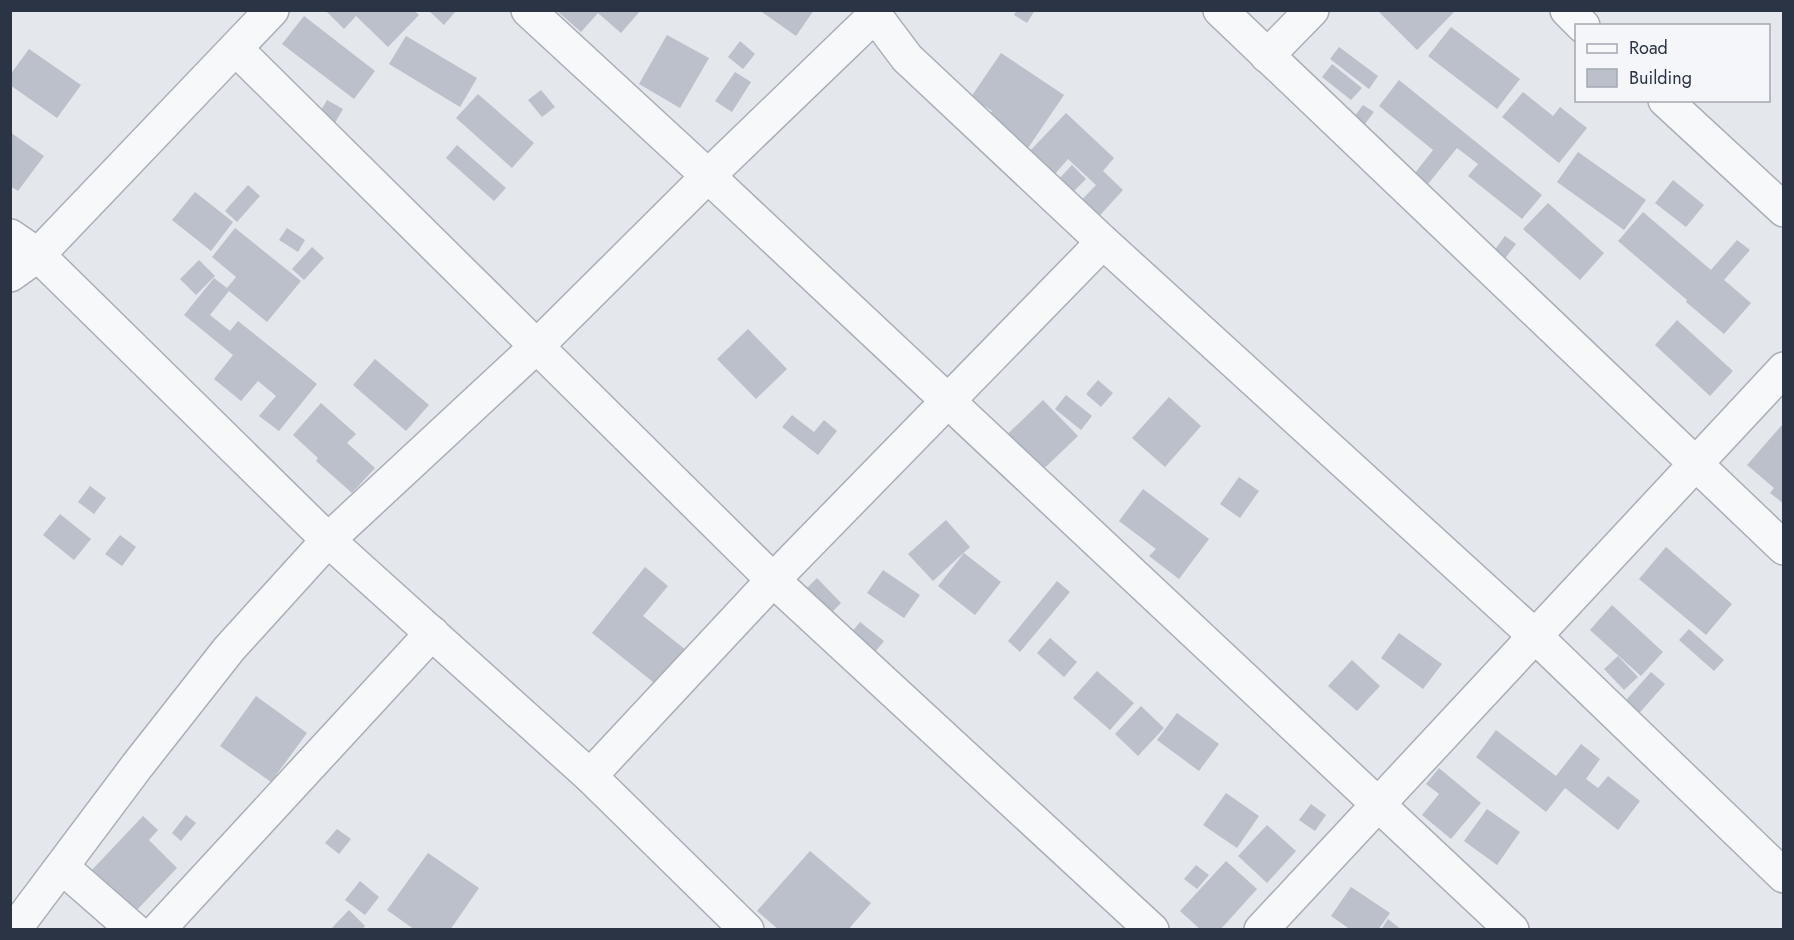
<svg xmlns="http://www.w3.org/2000/svg" width="1794" height="940" viewBox="0 0 1794 940" font-family="Jost,sans-serif">
  <style>
    .building { fill: #bbc0ca }
    .lines { fill: none; stroke-linecap: round; stroke-linejoin: round }
    .minor-casing { stroke: #a9aeb7; stroke-width: 36 }
    .minor { stroke: #f7f8fa; stroke-width: 33 }
  </style>
  <rect width="100%" height="100%" fill="#e4e7ec"/>
  <g class="building">
    <polygon points="325,10 414,10 419,15 388,47 356,16 344,29"/>
    <polygon points="428,10 453,10 455,12 444,25"/>
    <polygon points="556,10 641,10 621,33 598,13 581,32"/>
    <polygon points="764,10 814,10 796,36 762,12"/>
    <polygon points="1017,10 1035,10 1027,23 1014,15"/>
    <polygon points="1377,10 1452,10 1454,12 1417,50"/>
    <polygon points="304,16 375,71 354,99 282,44"/>
    <polygon points="1451,27 1520,79 1497,109 1428,56"/>
    <polygon points="667,35 709,58 680,108 639,84"/>
    <polygon points="406,36 477,78 460,107 389,64"/>
    <polygon points="740,41 755,54 743,69 728,57"/>
    <polygon points="1339,47 1378,76 1369,89 1330,59"/>
    <polygon points="29,49 81,85 57,118 10,85 10,75"/>
    <polygon points="1001,53 1064,95 1028,148 986,120 992,111 971,97"/>
    <polygon points="1332,64 1362,88 1351,100 1322,77"/>
    <polygon points="735,72 751,82 732,112 715,101"/>
    <polygon points="1399,80 1542,195 1522,219 1468,176 1478,164 1457,148 1428,184 1415,173 1433,150 1379,106"/>
    <polygon points="541,90 555,107 542,117 528,100"/>
    <polygon points="1523,92 1553,116 1560,107 1587,128 1559,163 1502,117"/>
    <polygon points="478,94 534,143 512,168 456,118"/>
    <polygon points="327,100 343,109 329,133 313,124"/>
    <polygon points="1363,105 1374,112 1361,129 1351,121"/>
    <polygon points="1066,113 1114,158 1103,171 1123,190 1093,223 1075,207 1096,185 1068,159 1054,175 1029,152"/>
    <polygon points="10,132 44,156 18,191 10,186"/>
    <polygon points="457,145 506,188 494,201 446,158"/>
    <polygon points="1578,152 1646,200 1624,230 1557,182"/>
    <polygon points="1072,165 1086,179 1072,193 1058,180"/>
    <polygon points="1673,180 1704,205 1686,227 1655,203"/>
    <polygon points="248,185 260,196 237,222 225,211"/>
    <polygon points="195,192 233,222 211,251 172,220"/>
    <polygon points="1548,203 1604,253 1580,280 1523,229"/>
    <polygon points="1643,212 1711,270 1737,240 1750,250 1724,280 1751,303 1724,334 1686,302 1687,300 1618,241"/>
    <polygon points="235,228 301,281 267,322 229,291 210,315 230,331 238,321 317,384 279,431 259,416 276,396 258,381 241,401 214,379 233,355 184,315 214,278 227,288 236,277 212,257"/>
    <polygon points="287,228 305,240 298,252 279,240"/>
    <polygon points="1505,236 1516,244 1504,260 1493,252"/>
    <polygon points="312,247 324,258 304,280 292,269"/>
    <polygon points="199,260 215,276 196,295 180,279"/>
    <polygon points="1677,320 1733,371 1710,396 1655,345"/>
    <polygon points="748,329 787,369 756,399 717,359"/>
    <polygon points="375,359 429,405 406,431 353,385"/>
    <polygon points="1098,380 1113,393 1101,407 1086,394"/>
    <polygon points="1066,395 1092,416 1081,430 1055,409"/>
    <polygon points="1169,397 1201,426 1165,467 1132,438"/>
    <polygon points="1043,400 1078,436 1030,482 995,446"/>
    <polygon points="321,403 356,434 347,443 375,468 352,493 316,461 318,458 293,435"/>
    <polygon points="792,415 814,432 824,420 837,431 818,455 782,427"/>
    <polygon points="1782,425 1784,426 1784,504 1770,493 1774,488 1747,465"/>
    <polygon points="1239,477 1259,491 1240,518 1220,504"/>
    <polygon points="90,486 106,498 94,514 78,502"/>
    <polygon points="1143,489 1209,539 1179,579 1149,556 1156,549 1119,521"/>
    <polygon points="60,514 91,539 74,560 43,535"/>
    <polygon points="946,520 970,547 933,581 908,554"/>
    <polygon points="120,535 136,547 122,566 105,554"/>
    <polygon points="1666,547 1732,604 1706,635 1639,579"/>
    <polygon points="964,553 1001,582 975,615 938,586"/>
    <polygon points="645,567 668,586 643,616 686,650 658,686 592,633"/>
    <polygon points="883,570 920,595 904,618 867,593"/>
    <polygon points="817,578 841,603 829,615 805,590"/>
    <polygon points="1057,581 1070,592 1020,652 1008,641"/>
    <polygon points="1612,605 1663,652 1641,676 1590,630"/>
    <polygon points="860,622 884,641 870,658 846,639"/>
    <polygon points="1689,629 1724,660 1714,671 1679,640"/>
    <polygon points="1399,633 1442,664 1423,689 1381,658"/>
    <polygon points="1050,638 1077,662 1064,677 1037,653"/>
    <polygon points="1618,656 1638,677 1624,690 1604,669"/>
    <polygon points="1352,660 1380,686 1357,711 1328,686"/>
    <polygon points="1097,671 1134,703 1110,730 1073,698"/>
    <polygon points="1651,672 1665,684 1634,719 1620,707"/>
    <polygon points="256,696 307,733 271,782 220,746"/>
    <polygon points="1141,706 1164,728 1138,756 1115,734"/>
    <polygon points="1177,713 1219,744 1199,771 1157,740"/>
    <polygon points="1496,730 1556,776 1581,744 1600,759 1586,779 1598,788 1608,776 1640,801 1618,830 1565,788 1546,812 1476,757"/>
    <polygon points="1439,768 1481,803 1451,839 1422,815 1439,794 1426,784"/>
    <polygon points="1226,793 1259,816 1237,848 1203,825"/>
    <polygon points="1311,804 1326,815 1315,831 1299,820"/>
    <polygon points="1487,809 1520,832 1497,865 1464,841"/>
    <polygon points="186,815 196,823 181,841 172,833"/>
    <polygon points="143,816 158,830 149,840 177,868 134,913 90,872"/>
    <polygon points="1267,825 1296,851 1267,883 1238,856"/>
    <polygon points="337,829 351,839 339,854 325,843"/>
    <polygon points="810,851 871,903 848,930 779,930 757,911"/>
    <polygon points="428,853 479,888 450,930 415,930 387,910"/>
    <polygon points="1226,861 1257,889 1220,930 1201,930 1180,911"/>
    <polygon points="1196,865 1209,875 1197,889 1184,879"/>
    <polygon points="360,881 379,897 365,915 345,900"/>
    <polygon points="1351,887 1390,913 1378,930 1351,930 1331,916"/>
    <polygon points="349,910 365,926 362,930 330,930"/>
    <polygon points="1388,919 1402,930 1381,930"/>
  </g>
  <g class="lines">
    <g class="minor-casing">
      <g id="minor">
        <polyline points="528,10 708,176 1512,930"/>
        <polyline points="871,10 907,58 1103,242 1535,636 1784,876"/>
        <polyline points="1220,10 1784,548"/>
        <polyline points="1567,10 1583,26"/>
        <polyline points="236,49 773,580 1152,930"/>
        <polyline points="1267,56 1312,10"/>
        <polyline points="1665,100 1784,210"/>
        <polyline points="10,236 38,255 328,540 590,776 747,930"/>
        <polyline points="10,275 38,255 272,10"/>
        <polyline points="590,776 773,580 1103,242"/>
        <polyline points="62,867 134,930"/>
        <polyline points="14,930 137,766 229,649 328,540 537,346 708,176 874,16"/>
        <polyline points="158,930 432,633"/>
        <polyline points="1261,930 1784,369"/>
      </g>
    </g>
    <use href="#minor" class="minor"/>
  </g>
  <rect width="1794" height="940" fill="none" stroke="#2b3445" stroke-width="24"/>
  <rect x="1575" y="24" width="195" height="78" fill="#f4f6f9" stroke="#a4a8b1" stroke-width="1.5"/>
  <rect x="1587" y="44" width="30" height="9" fill="#f7f8fa" stroke="#a4a8b1" stroke-width="1.5"/>
  <text x="1629" y="54" font-size="18" fill="#2b3445">Road</text>
  <rect x="1587" y="69" width="30" height="18" fill="#bbc0ca" stroke="#a4a8b1" stroke-width="1.5"/>
  <text x="1629" y="84" font-size="18" fill="#2b3445">Building</text>
</svg>
